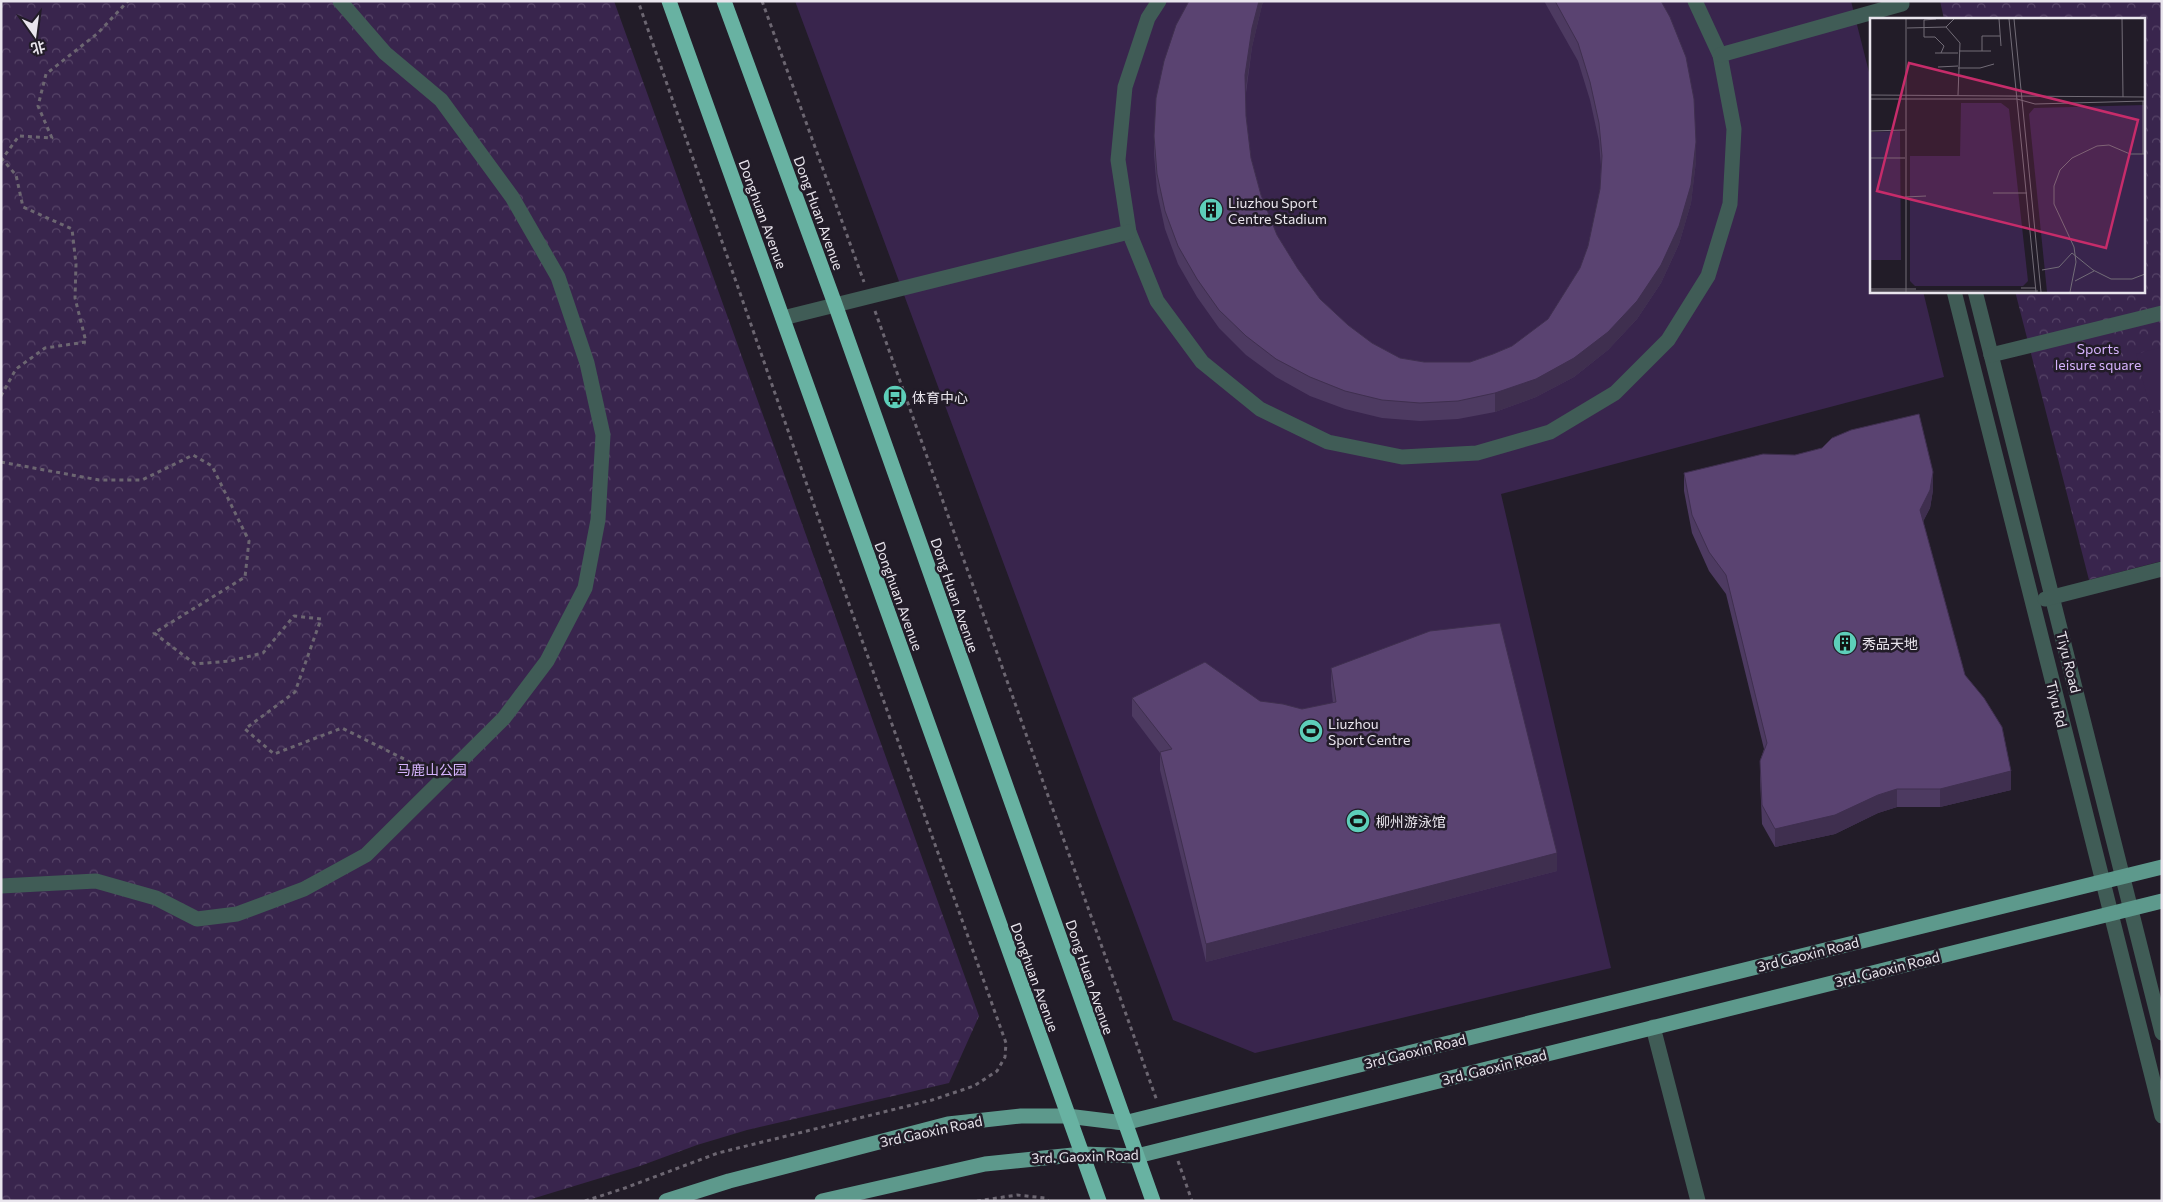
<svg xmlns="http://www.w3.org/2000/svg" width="2163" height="1202" viewBox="0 0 2163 1202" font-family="Commissioner,'Noto Sans SC',sans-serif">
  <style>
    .forest { fill: url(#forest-crowns) }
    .pitch { fill: #39254d }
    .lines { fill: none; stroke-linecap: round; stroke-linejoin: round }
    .path { stroke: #6c6671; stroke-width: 3; stroke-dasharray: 4 4; stroke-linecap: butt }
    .minor { stroke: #405c56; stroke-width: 15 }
    .major { stroke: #5d998c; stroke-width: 15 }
    .highway { stroke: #68b2a2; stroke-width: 15 }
    .wall { fill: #4d3a61 }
    .shaded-wall { fill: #3f2f4f }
    .building { fill: #5a4371; stroke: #3f2f4f }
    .labels { text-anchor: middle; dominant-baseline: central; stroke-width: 5; stroke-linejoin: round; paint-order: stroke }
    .poi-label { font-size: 14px; fill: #e9e5ed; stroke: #221c28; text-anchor: start }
    .street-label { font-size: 14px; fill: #e9e5ed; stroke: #221c28 }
    .park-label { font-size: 14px; fill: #d5b2fc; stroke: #221c28 }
    .inset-road { fill: none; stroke: #726c77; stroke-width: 1 }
    .view { fill: #c62c6a; fill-opacity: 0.15; stroke: #c62c6a; stroke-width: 2.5 }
    .inset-edge { fill: none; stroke: #e9e5ed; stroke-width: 2.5 }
  </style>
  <defs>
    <pattern id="forest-crowns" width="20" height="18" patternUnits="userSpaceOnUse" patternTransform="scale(1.25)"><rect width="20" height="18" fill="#39254d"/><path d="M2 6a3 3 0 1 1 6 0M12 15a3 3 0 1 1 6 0" fill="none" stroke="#564467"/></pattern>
  </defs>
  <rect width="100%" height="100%" fill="#221c28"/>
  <g class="forest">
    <polygon points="1,1 614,1 979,1016 949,1083 747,1130 697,1145 640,1166 525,1201 1,1201"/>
    <polygon points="1940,1 2162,1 2162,561 2089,580 2015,291 2144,291 2144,19 1944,19"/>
  </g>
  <g class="pitch">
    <polygon points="795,1 1851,1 1872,84 1872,291 1923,291 1944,377 1501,494 1611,968 1255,1053 1173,1020"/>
    <polygon points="2162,347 2162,409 2151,412 2136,354"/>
  </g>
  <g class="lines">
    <g class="path">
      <polyline points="762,1 864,282"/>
      <polyline points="875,311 1157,1101"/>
      <polyline points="1,396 16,369 45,348 86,342 75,298 76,264 72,229 23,207 16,175 2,159 19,136 52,138 38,106 46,74 98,33 128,1"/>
      <polyline points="1,462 99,480 142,480 193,455 212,466 249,541 245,577 154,633 195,664 230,661 263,653 294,616 321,619 295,692 245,729 274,754 342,728 420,767 431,771"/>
      <polyline points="1178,1161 1192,1201"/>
      <polyline points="585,1201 625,1188 718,1153 932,1100 974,1086 997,1071 1005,1057 1006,1043 829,548 638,1"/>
      <polyline points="977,1201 1017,1195 1045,1198 1048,1201"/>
    </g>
    <g class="minor">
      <polyline points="1159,1 1148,18 1125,87 1118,160 1129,232 1157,301 1202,362 1260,409 1328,442 1402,457 1477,453 1550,432 1615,393 1668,340 1708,276 1730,204 1734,129 1720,55 1695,1"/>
      <polyline points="1720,55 1902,4"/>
      <polyline points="1954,291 2162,1116"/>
      <polyline points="1975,291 2162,1033"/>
      <polyline points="783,318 1129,232"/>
      <polyline points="1991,355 2162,313"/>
      <polyline points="2045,599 2162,569"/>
      <polyline points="1,886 96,881 156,898 197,919 237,914 304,889 366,855 504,718 547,661 585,588 598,520 603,435 587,363 558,277 512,197 441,100 385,53 340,1"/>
      <polyline points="1653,1027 1698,1201"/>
    </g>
    <g class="major">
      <polyline points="666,1201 729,1181 948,1124 1021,1116 1067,1116 1124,1123 2162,867"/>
      <polyline points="822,1201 985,1164 1083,1154 1137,1156 2162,901"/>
    </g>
    <g class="highway">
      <polyline points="669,1 1099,1201"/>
      <polyline points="724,1 835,304 1153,1201"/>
    </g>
  </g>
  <g class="wall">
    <polygon points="1189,1 1264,1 1262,5 1252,47 1246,93 1246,116 1251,158 1261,195 1277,235 1298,269 1320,299 1348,325 1372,343 1400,358 1424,362 1470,362 1493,354 1512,346 1548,319 1580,268 1588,246 1600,189 1601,167 1599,141 1590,100 1578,61 1544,1 1661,1 1696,161 1691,203 1679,244 1661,283 1637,319 1608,350 1574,377 1536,397 1495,412 1458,419 1420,421 1382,418 1345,409 1310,396 1276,377 1246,355 1219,328 1197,297 1178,264 1165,229 1157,192 1154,154 1154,136"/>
    <polygon points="1822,448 1933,490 1930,508 1923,521 1965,675 2011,790 1940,807 1897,807 1878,813 1835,834 1775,847 1762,824 1760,779 1760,761 1764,749 1726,594 1709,571 1692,533 1684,491 1684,473 1795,455"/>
    <polygon points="1331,668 1557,871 1206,962 1160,770 1160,753 1132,716 1132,698 1302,709 1333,703 1331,686"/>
  </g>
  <g class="shaded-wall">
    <polygon points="1259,1 1264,1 1262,5 1252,47 1245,94 1245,75 1252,28"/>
    <polygon points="1696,142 1696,161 1691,203 1679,244 1661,283 1637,319 1608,350 1574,377 1536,397 1495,412 1495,393"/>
    <polygon points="1933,472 1933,490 1930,508 1920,528 1920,510"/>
    <polygon points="2011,771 2011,790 1940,807 1940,789"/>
    <polygon points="1897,789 1897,807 1878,813 1835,834 1775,847 1775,829"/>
    <polygon points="1557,853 1557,871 1206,962 1206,944"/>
  </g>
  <g class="building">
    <polygon points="1189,1 1259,1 1252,28 1245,75 1246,116 1251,158 1261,195 1277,235 1298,269 1320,299 1348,325 1372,343 1400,358 1424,362 1470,362 1493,354 1512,346 1548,319 1580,268 1588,246 1600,189 1602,156 1599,123 1590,82 1578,43 1555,1 1661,1 1670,17 1686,57 1694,99 1696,142 1691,185 1679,226 1661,265 1637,301 1608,332 1574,358 1536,379 1495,393 1458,401 1420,403 1382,400 1345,391 1310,377 1276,359 1246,336 1219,310 1197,279 1178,246 1165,211 1157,174 1154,136 1156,98 1164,61 1176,25"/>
    <polygon points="1919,414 1933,472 1930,490 1920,510 1965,675 1984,698 2002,727 2011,771 1940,789 1897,789 1878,795 1835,815 1775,829 1762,805 1760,761 1767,743 1726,575 1709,552 1692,515 1684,473 1763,454 1795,455 1822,448 1832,438 1851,430"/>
    <polygon points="1500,623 1557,853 1206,944 1160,752 1172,749 1132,698 1205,662 1260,701 1283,704 1302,709 1336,702 1331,668 1430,631"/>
  </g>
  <defs>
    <g id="building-disc" transform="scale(1.25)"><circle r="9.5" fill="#5dceb9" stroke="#221c28"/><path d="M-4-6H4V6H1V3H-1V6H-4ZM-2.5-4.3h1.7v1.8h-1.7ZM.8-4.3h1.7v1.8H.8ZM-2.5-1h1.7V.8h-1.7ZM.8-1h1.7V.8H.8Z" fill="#111"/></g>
    <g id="bus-disc" transform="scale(1.25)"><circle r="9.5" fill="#5dceb9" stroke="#221c28"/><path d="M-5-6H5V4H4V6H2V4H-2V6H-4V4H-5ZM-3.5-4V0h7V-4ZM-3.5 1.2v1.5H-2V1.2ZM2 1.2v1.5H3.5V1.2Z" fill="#111"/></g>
    <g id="stadium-disc" transform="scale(1.25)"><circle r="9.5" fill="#5dceb9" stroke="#221c28"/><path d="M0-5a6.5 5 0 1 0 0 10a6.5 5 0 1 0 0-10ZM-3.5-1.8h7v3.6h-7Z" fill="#111"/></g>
  </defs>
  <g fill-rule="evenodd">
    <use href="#building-disc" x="1211" y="210"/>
    <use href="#bus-disc" x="895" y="397"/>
    <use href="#building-disc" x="1845" y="643"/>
    <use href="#stadium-disc" x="1311" y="731"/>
    <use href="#stadium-disc" x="1358" y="821"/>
  </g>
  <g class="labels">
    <g class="poi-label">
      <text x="1228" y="202">Liuzhou Sport<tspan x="1228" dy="16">Centre Stadium</tspan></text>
      <text x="912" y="397">体育中心</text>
      <text x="1862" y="643">秀品天地</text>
      <text x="1328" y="723">Liuzhou<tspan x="1328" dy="16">Sport Centre</tspan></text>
      <text x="1376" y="821">柳州游泳馆</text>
    </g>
    <g class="street-label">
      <text transform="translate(819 213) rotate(70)">Dong Huan Avenue</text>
      <text transform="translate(763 214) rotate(70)">Donghuan Avenue</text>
      <text transform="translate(955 595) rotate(71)">Dong Huan Avenue</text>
      <text transform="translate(899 596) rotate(70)">Donghuan Avenue</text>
      <text transform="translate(2069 662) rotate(76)">Tiyu Road</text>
      <text transform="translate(2057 704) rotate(76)">Tiyu Rd</text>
      <text transform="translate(1808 954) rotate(-14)">3rd Gaoxin Road</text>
      <text transform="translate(1887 969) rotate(-14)">3rd. Gaoxin Road</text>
      <text transform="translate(1035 977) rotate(70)">Donghuan Avenue</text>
      <text transform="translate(1090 977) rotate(71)">Dong Huan Avenue</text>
      <text transform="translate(1415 1051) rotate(-14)">3rd Gaoxin Road</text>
      <text transform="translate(1494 1067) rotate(-14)">3rd. Gaoxin Road</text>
      <text transform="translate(931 1131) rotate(-12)">3rd Gaoxin Road</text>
      <text transform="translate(1085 1156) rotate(-2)">3rd. Gaoxin Road</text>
    </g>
    <g class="park-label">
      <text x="2098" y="348">Sports<tspan x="2098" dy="16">leisure square</tspan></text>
      <text x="432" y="769">马鹿山公园</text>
    </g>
  </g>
  <g transform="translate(1870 18)">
    <rect width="275" height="275" fill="#221c28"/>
    <path d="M275,87V274H177L159,96L164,90ZM30,113L31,242H0V114Z" fill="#39254d"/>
    <path d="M91,85H131L139,91L158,263L153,268H45L40,263V138H90Z" fill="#39254d"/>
    <path class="inset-road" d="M66,1L54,2V19H65L74,28L71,35M129,1L131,28M139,1L166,274M144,1L171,274M252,1L253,79M76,9L90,25L88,77M37,10L76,9L84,1M89,33H121M112,33V18H130M65,35H88M68,49L88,48M88,50H110L124,46M0,77L275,79M0,81H147L165,86L275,83M0,113L35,112M273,136V83M0,140H35M123,175H157M35,179L56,178M172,252L189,249L202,235L223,252L241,261H262L275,256M205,263L224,253M151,270H166M0,271H46M0,273H168M36,274V1M200,274L206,244L204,229L184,186V168L190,152L202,140L227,128L239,127L260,136H275"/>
    <path class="view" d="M39,45L268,102L236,230L7,173Z"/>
    <rect width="275" height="275" class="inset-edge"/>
  </g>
  <rect width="2163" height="1202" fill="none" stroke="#e9e5ed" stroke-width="5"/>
  <g transform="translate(35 35) rotate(166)" stroke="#221c28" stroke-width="4" paint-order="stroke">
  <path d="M0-4L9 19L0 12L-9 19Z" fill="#e9e5ed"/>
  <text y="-8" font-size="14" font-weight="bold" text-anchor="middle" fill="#e9e5ed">北</text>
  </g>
</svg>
